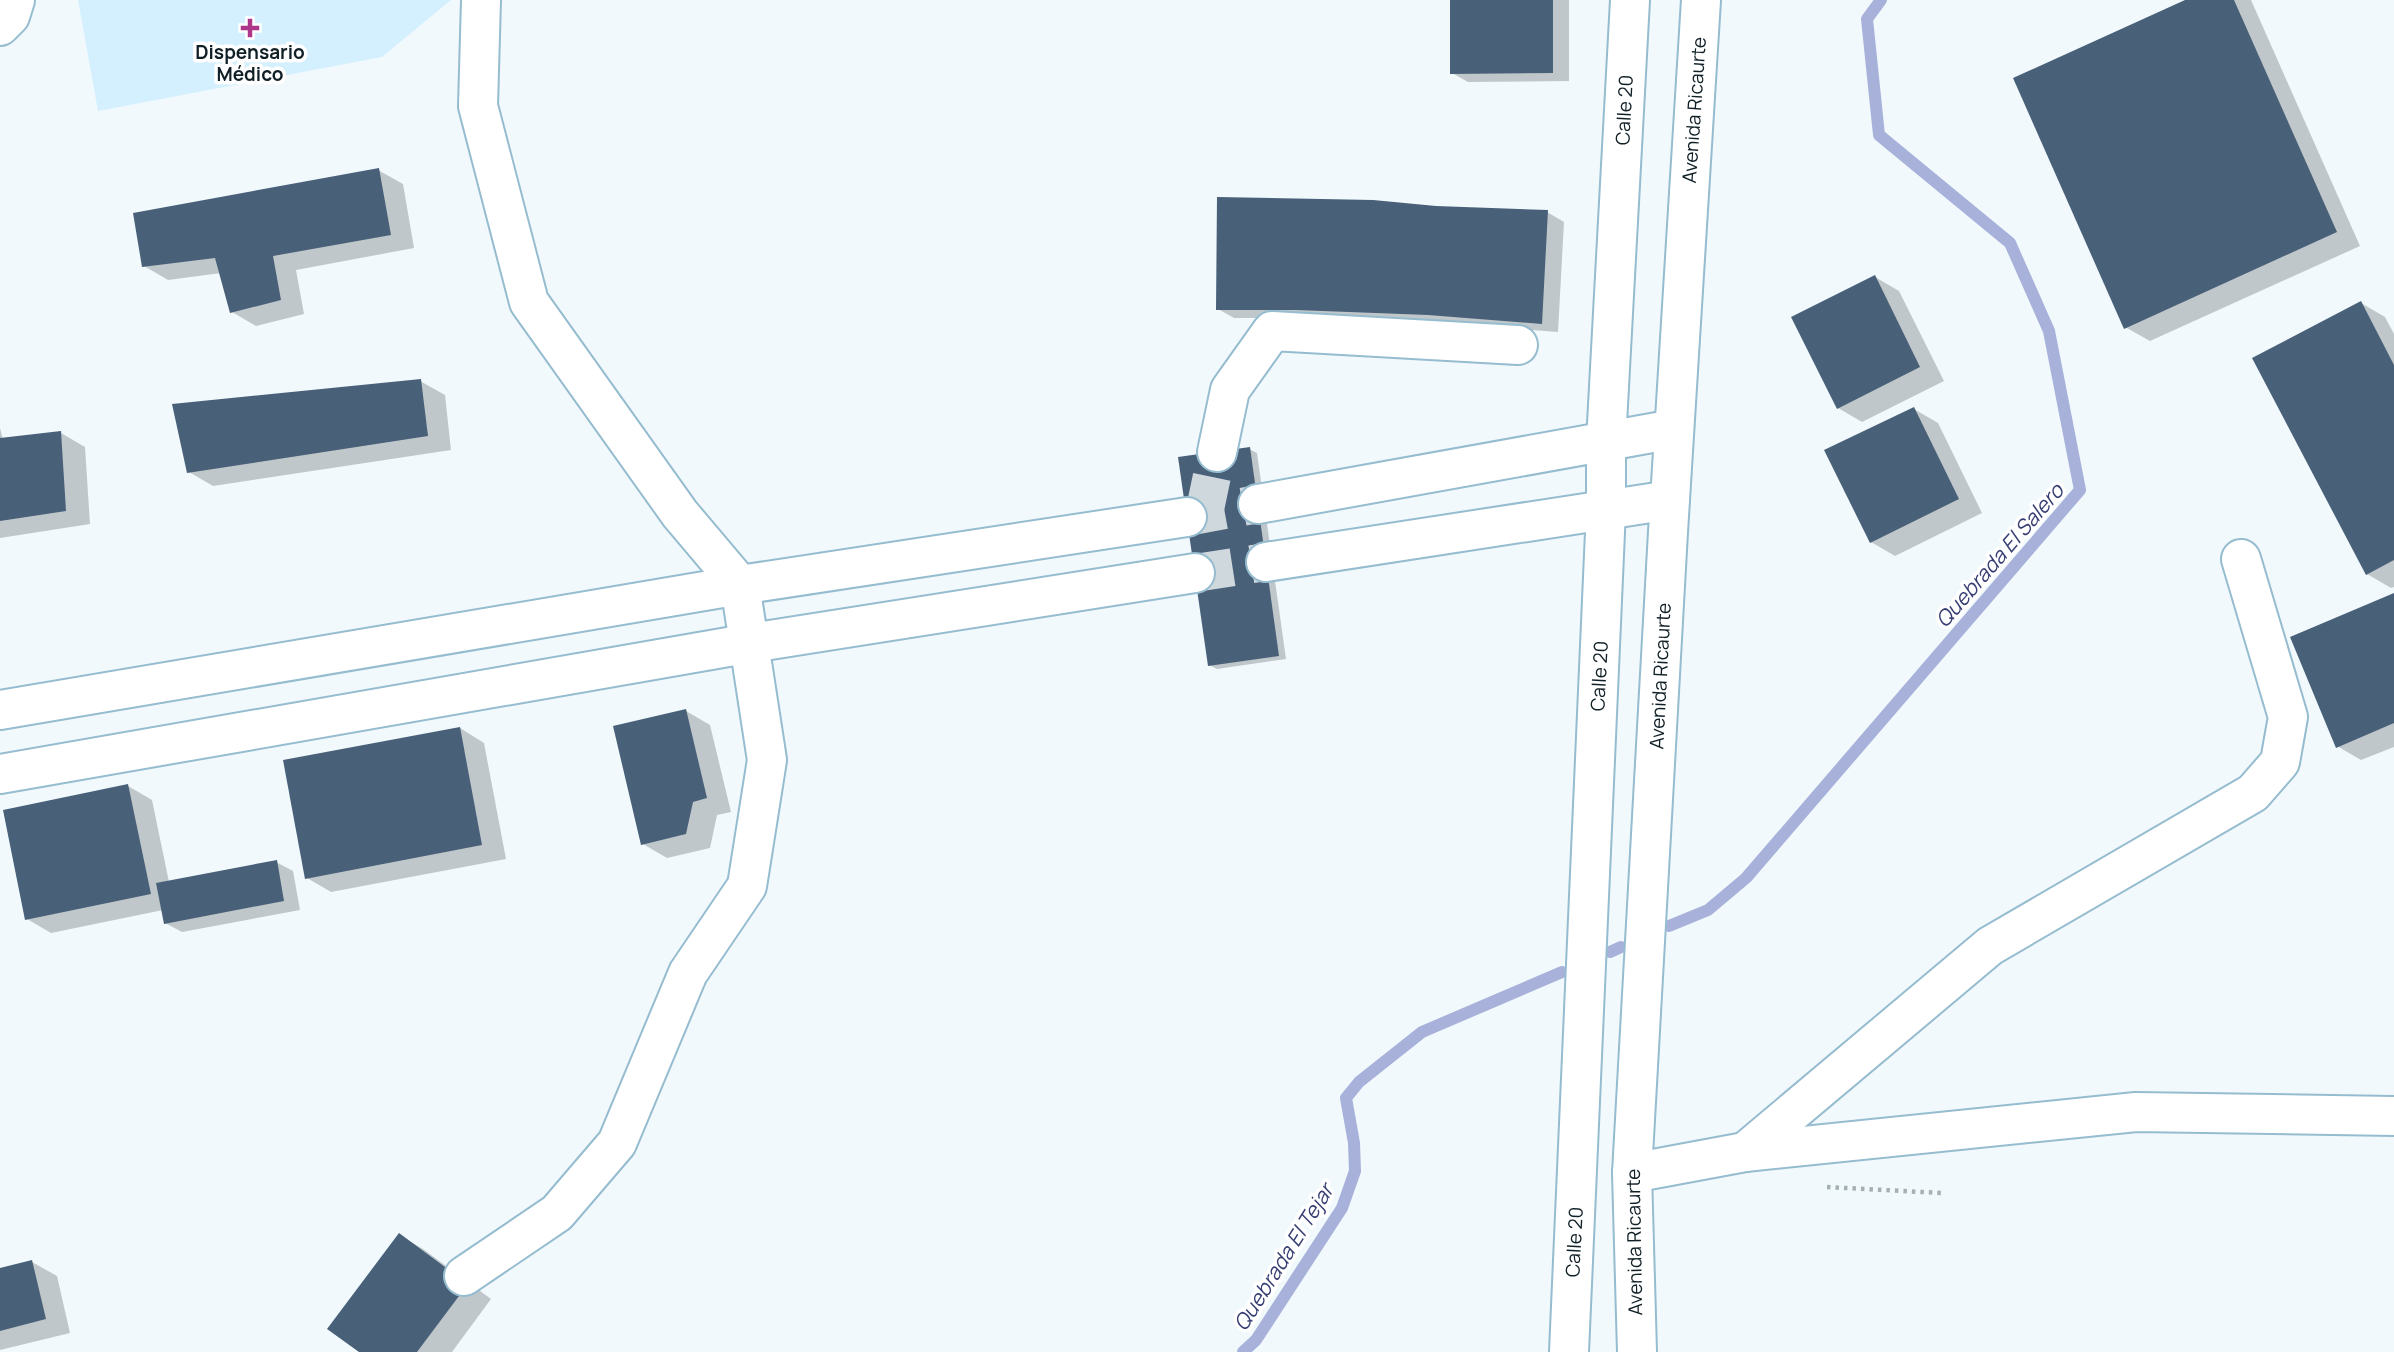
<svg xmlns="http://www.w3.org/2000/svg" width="2394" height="1352" viewBox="0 0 2394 1352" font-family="Manrope,sans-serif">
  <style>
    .built { fill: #d4f0fe }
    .shadow { fill: #0003 }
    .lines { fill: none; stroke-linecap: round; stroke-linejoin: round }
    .stream { stroke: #a7b1d9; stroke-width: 12 }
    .building { fill: #496079 }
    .minor-tunnel { stroke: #cfd8dd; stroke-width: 38; stroke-dasharray: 38 19; stroke-linecap: butt }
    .minor-casing { stroke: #96bccf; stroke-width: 42 }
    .major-casing { stroke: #96bccf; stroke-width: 42 }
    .path { stroke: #a5b0b5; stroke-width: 4.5; stroke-dasharray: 3.5 5; stroke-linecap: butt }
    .minor { stroke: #fff; stroke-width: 38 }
    .major { stroke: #fff; stroke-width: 38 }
    .poi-dot { fill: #ad358a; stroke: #fff; stroke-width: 2.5 }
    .labels { text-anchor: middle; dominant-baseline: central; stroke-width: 7; stroke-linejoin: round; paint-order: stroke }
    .poi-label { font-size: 19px; font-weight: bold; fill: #112027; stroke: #fff }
    .street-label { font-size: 19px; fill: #112027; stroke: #fff }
    .water-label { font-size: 21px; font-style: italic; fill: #363e73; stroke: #fff }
  </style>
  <rect width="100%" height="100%" fill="#f1f9fd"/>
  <polygon class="built" points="78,0 451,0 382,57 98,111"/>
  <g class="shadow">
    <polygon points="1451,0 1569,0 1569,81 1468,82 1452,73"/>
    <polygon points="2190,0 2251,0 2360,246 2150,341 2125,327"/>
    <polygon points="378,170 403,184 414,248 296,270 304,314 256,326 232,312 221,273 168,280 144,266"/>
    <polygon points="1436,208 1547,212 1564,222 1558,332 1446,324 1314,318 1234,318 1218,309"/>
    <polygon points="1875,277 1899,291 1944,381 1862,422 1838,408"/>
    <polygon points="2361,303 2385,317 2394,334 2394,587 2391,588 2367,574"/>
    <polygon points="420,381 445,395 451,450 213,486 189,472"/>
    <polygon points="1914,409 1938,423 1982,513 1895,556 1871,542"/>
    <polygon points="0,428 3,440 61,433 85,447 90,524 0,538"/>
    <polygon points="1249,449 1257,453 1286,659 1217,669 1209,665"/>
    <polygon points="2394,594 2394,747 2361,760 2337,746"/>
    <polygon points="686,711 710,725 731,812 717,815 710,848 667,858 643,844"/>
    <polygon points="460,728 484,743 506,859 331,892 307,878"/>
    <polygon points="128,786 152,800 169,882 276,862 293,871 300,910 182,932 165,923 163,910 51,933 27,919"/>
    <polygon points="399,1235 423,1249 491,1299 452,1352 362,1352"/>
    <polygon points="32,1262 57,1276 70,1333 0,1350 0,1270"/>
  </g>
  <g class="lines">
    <g class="stream">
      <polyline points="1669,926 1708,910 1746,878 2080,490 2049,331 2010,243 1879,135 1867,19 1881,0"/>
      <polyline points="1610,952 1621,947"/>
      <polyline points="1243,1352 1256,1340 1342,1208 1355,1171 1354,1143 1346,1098 1359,1082 1422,1032 1562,972"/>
    </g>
  </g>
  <g class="building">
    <polygon points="1450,0 1553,0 1553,73 1450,74"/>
    <polygon points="2185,0 2234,0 2337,232 2124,329 2013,78"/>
    <polygon points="379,168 391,235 273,256 281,300 230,313 215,258 142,267 133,213"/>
    <polygon points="1217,197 1373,200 1436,206 1548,210 1542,324 1428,315 1296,310 1216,310"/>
    <polygon points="1875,275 1920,367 1837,409 1791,317"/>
    <polygon points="2361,301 2394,365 2394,560 2366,575 2252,358"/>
    <polygon points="421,379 428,436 187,473 172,404"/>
    <polygon points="1914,407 1959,499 1870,543 1824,450"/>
    <polygon points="61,431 66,511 0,521 0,438"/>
    <polygon points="1250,447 1279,656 1208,666 1178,457"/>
    <polygon points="2394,593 2394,723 2336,748 2290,637"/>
    <polygon points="686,709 707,798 693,802 686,834 641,845 613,726"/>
    <polygon points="460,727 482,845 305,879 283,760"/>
    <polygon points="128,784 151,894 25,920 3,810"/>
    <polygon points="277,860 284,901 164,924 156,883"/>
    <polygon points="399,1233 468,1284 417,1352 359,1352 327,1329"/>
    <polygon points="32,1260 46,1319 0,1331 0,1268"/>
  </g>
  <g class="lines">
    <g class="minor-tunnel">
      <polyline points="1204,514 1217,452"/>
      <polyline points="1187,517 1258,504"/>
      <polyline points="1195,573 1266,562"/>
    </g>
    <g class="minor-casing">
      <g id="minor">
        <polyline points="0,26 10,16 15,0"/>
        <polyline points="1217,452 1230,390 1272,331 1518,345"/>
        <polyline points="1258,504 1674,429"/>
        <polyline points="1266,562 1670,500"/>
        <polyline points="0,710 740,585 1187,517"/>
        <polyline points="0,774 751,643 1195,573"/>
        <polyline points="1745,1152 2136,1112 2394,1116"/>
        <polyline points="1632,1173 1745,1152 1990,946 2253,793 2280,762 2288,717 2241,559"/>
        <polyline points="464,1276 557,1213 617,1143 688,973 747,886 767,760 740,585 680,514 529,302 478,106 481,0"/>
      </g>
    </g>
    <g class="major-casing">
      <g id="major">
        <polyline points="1569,1352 1606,509 1606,442 1630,0"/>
        <polyline points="1637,1352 1632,1173 1668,532 1701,0"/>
      </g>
    </g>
    <polyline class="path" points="1827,1187 1941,1193"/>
    <use href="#minor" class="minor"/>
    <use href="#major" class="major"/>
  </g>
  <path class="poi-dot" d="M246.5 17.5h7v7h7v7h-7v7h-7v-7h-7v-7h7z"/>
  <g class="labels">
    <g class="poi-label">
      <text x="250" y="52">Dispensario<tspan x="250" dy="22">Médico</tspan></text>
    </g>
    <g class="street-label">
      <text transform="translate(1624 110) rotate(-87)">Calle 20</text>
      <text transform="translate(1694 110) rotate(-86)">Avenida Ricaurte</text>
      <text transform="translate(1599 676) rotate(-87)">Calle 20</text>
      <text transform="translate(1660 676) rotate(-87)">Avenida Ricaurte</text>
      <text transform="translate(1574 1242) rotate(-87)">Calle 20</text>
      <text transform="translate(1634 1242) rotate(-91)">Avenida Ricaurte</text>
    </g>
    <g class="water-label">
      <text transform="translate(1999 555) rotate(-49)">Quebrada El Salero</text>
      <text transform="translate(1283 1257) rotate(-58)">Quebrada El Tejar</text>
    </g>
  </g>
</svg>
